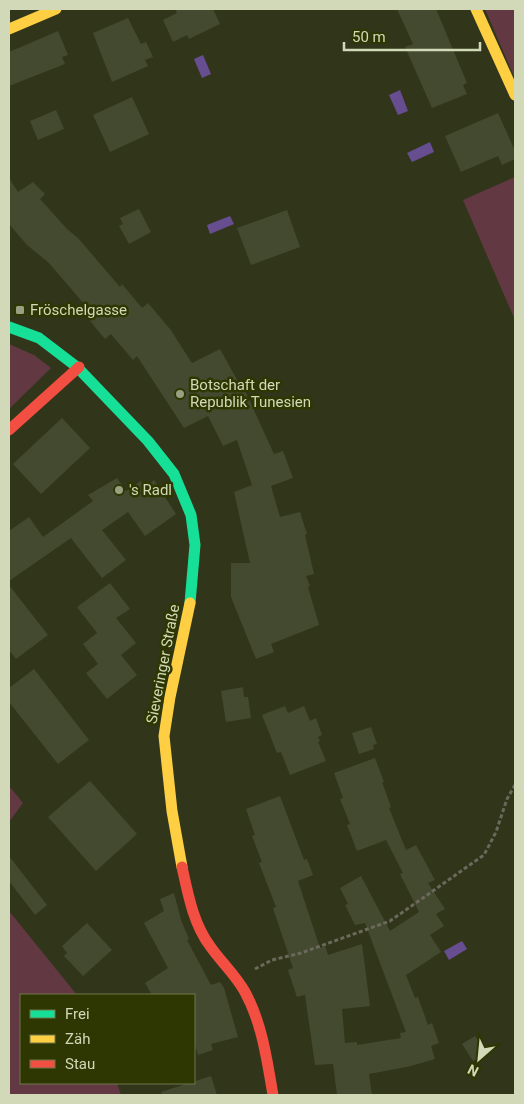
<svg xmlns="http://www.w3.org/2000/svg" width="524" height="1104" viewBox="0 0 524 1104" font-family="Roboto,sans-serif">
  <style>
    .green { fill: #623843 }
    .water { fill: #674e91 }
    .building { fill: #444a2f }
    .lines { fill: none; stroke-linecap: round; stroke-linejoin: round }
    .path { stroke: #6b685c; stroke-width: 3; stroke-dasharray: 4 2.5; stroke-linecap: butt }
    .fast { stroke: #16e098; stroke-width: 11 }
    .slow { stroke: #ffcf43; stroke-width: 11 }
    .jam { stroke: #f24e42; stroke-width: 11 }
    .poi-dot { fill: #99a081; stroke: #2e3602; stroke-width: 2 }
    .labels { text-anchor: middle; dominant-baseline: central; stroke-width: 5; stroke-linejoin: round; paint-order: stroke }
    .poi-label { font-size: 15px; fill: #d1d9b8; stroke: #2e3602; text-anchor: start }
    .street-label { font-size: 15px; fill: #d1d9b8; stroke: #2e3602 }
  </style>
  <rect width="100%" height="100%" fill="#31361a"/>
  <g class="green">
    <polygon points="485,9 515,9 515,79"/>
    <polygon points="515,177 515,320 463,200"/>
    <polygon points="9,344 34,355 51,368 9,409"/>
    <polygon points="9,786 23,803 9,822"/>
    <polygon points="9,911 77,995 21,995 21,1083 117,1083 121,1095 9,1095"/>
  </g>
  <g class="water">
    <polygon points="203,55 211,74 202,78 194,59"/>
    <polygon points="400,90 408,111 398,115 389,95"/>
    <polygon points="430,142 434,152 412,162 407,153"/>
    <polygon points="230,216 234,224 210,234 207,225"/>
    <polygon points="462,941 467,949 449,960 444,951"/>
  </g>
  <g class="building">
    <polygon points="175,9 213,9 220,24 189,39 187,35 173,42 163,20 177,13"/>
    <polygon points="397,9 436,9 467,83 463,85 467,94 432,108 405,47 413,44"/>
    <polygon points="128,18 141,44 146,42 153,57 145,60 148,66 112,82 93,33"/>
    <polygon points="58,31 68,55 62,57 65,64 9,86 9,52"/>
    <polygon points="132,97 149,134 110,152 93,115"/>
    <polygon points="56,110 64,129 38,140 30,121"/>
    <polygon points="498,113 515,151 515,159 502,165 498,156 461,172 445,136"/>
    <polygon points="9,178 18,192 33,182 45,194 40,199 67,229 78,238 120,287 122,284 142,308 148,303 170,329 192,363 220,349 240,385 242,384 274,454 283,451 293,478 271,486 280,517 300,512 307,534 305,535 314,574 306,576 310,586 308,587 319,625 271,644 274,652 256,659 231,597 231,563 250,563 234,492 252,485 237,440 223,446 208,416 184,428 137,356 133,360 111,334 105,339 85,315 90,311 49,263 27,245 9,224"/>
    <polygon points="139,209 151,232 129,244 119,226 123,224 120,218"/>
    <polygon points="287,210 300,247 251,265 237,228"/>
    <polygon points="62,418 90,448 41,494 13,464"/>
    <polygon points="117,478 126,491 141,481 145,487 154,480 176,514 145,536 128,512 102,530 126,560 102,578 71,538 9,581 9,531 29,517 43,537 93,501 88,495"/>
    <polygon points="110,583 130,609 116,618 136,643 121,655 137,675 107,699 86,673 98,664 83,644 97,633 77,607"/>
    <polygon points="9,585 48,635 16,659 9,650"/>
    <polygon points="34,669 89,740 58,764 9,702 9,688"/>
    <polygon points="243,687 244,697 248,697 251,718 226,722 221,691"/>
    <polygon points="285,706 288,713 304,706 310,721 316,718 322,735 318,737 320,741 318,742 326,761 290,775 281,752 277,753 262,715"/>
    <polygon points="371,727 377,744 373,745 374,749 359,754 352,733"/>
    <polygon points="375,758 384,782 382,782 391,807 389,808 406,850 416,845 435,880 428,883 445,909 436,914 444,926 430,935 441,952 406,975 415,998 418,997 428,1025 432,1023 439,1043 431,1046 435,1059 411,1066 369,1074 372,1095 337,1095 333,1064 315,1065 305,995 297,997 288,970 293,968 273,908 276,907 259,863 262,862 252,836 255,835 246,809 280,796 304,860 307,859 313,875 298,881 320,948 325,946 328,955 362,944 370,1006 342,1009 345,1043 357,1042 357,1045 401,1038 400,1033 406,1032 365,923 355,925 345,905 348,904 340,888 361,876 390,931 419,912 400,874 403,873 386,840 357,851 347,825 350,824 340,799 343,798 334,773"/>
    <polygon points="90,781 137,834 96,871 48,817"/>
    <polygon points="9,856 47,905 35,915 9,881"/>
    <polygon points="174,893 181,920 189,939 187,940 211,985 220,982 224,988 238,1037 211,1044 213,1050 198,1055 194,1042 194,995 152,995 145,983 168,968 144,923 164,911 160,899"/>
    <polygon points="87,923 112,950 83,976 64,956 67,953 62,946"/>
    <polygon points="475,1036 486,1053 473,1061 462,1044"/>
    <polygon points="211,1076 217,1095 162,1095 161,1092"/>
  </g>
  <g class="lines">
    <polyline class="path" points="255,969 272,960 301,953 390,921 484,855 496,832 507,799 515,785"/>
    <polyline class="fast" points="9,327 39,338 77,367 148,441 174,474 191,515 195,545 190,603"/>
    <g class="slow">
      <polyline points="476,9 515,95"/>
      <polyline points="9,29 56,9"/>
      <polyline points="182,867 172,811 164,736 170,697 190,603"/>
    </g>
    <g class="jam">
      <polyline points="9,430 79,367"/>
      <path d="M182,867C188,894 193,923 210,946C221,962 235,974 245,992C262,1023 267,1060 273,1095"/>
    </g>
  </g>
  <g class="poi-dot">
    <rect x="15" y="305" width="10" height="10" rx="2.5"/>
    <circle cx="180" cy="394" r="5"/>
    <circle cx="119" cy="490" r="5"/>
  </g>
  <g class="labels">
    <g class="poi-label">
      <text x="30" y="310">Fröschelgasse</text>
      <text x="190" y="385">Botschaft der<tspan x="190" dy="17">Republik Tunesien</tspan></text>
      <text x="129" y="490">'s Radl</text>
    </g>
    <g class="street-label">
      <text transform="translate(163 664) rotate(-79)">Sieveringer Straße</text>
    </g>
  </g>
  <rect width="524" height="1104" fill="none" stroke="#d1d9b8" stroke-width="20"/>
  <rect x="20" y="994" width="175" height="90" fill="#2e3602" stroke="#6f774b"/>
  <rect x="30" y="1010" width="25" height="8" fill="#16e098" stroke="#6f774b"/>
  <text x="65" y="1019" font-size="15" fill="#d1d9b8">Frei</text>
  <rect x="30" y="1035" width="25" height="8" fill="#ffcf43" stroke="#6f774b"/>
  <text x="65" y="1044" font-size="15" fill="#d1d9b8">Zäh</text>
  <rect x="30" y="1060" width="25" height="8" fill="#f24e42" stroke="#6f774b"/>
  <text x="65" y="1069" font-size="15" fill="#d1d9b8">Stau</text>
  <g transform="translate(479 1059) rotate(207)" stroke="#2e3602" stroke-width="4" paint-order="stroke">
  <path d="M0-4L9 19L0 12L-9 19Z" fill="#d1d9b8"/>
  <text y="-8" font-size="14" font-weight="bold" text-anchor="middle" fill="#d1d9b8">N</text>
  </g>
  <path d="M344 42v8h136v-8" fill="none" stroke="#d1d9b8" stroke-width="2.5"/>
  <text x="352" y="42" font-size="15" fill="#d1d9b8" stroke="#2e3602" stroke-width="4" paint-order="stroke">50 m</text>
</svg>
